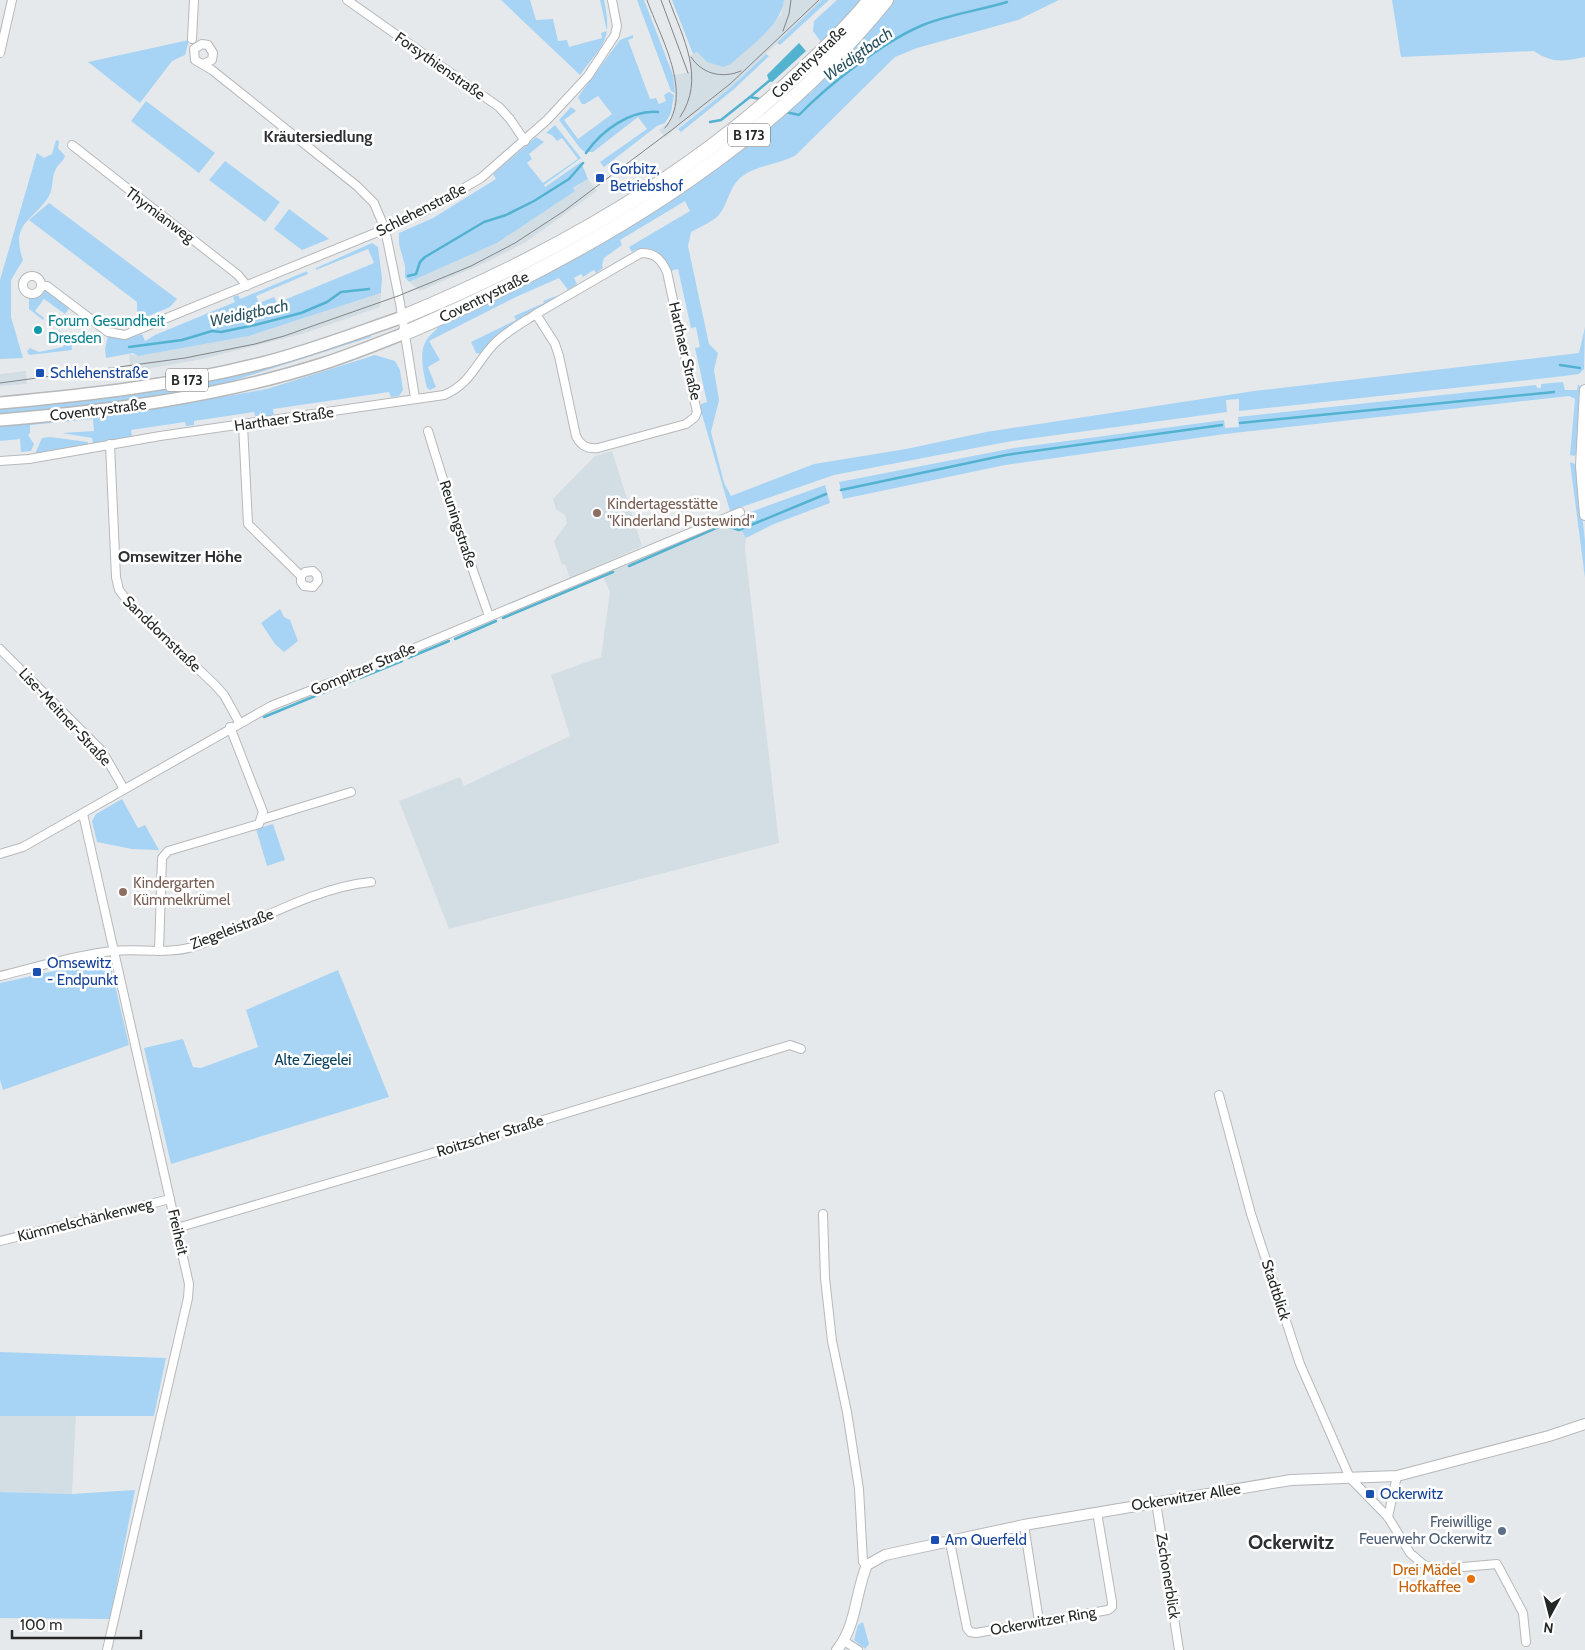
<svg xmlns="http://www.w3.org/2000/svg" width="1585" height="1650" viewBox="0 0 1585 1650" font-family="Cabin,sans-serif">
  <style>
    .built { fill: #d3dde4 }
    .green { fill: #a7d4f5 }
    .water { fill: #53b2d0 }
    .lines { fill: none; stroke-linecap: round; stroke-linejoin: round }
    .stream { stroke: #53b2d0; stroke-width: 2.5 }
    .street-casing { stroke: #b6b8ba; stroke-width: 10 }
    .secondary-casing { stroke: #b6b8ba; stroke-width: 12 }
    .primary-casing { stroke: #b6b8ba; stroke-width: 14 }
    .highway-casing { stroke: #b6b8ba; stroke-width: 16 }
    .street { stroke: #fff; stroke-width: 8 }
    .secondary { stroke: #fff; stroke-width: 10 }
    .primary { stroke: #fff; stroke-width: 11 }
    .highway { stroke: #fff; stroke-width: 14 }
    .tram { stroke: #838586; stroke-width: 1 }
    .transit-dot { fill: #1a4fb4; stroke: #fff; stroke-width: 2 }
    .culture-dot { fill: #0f9aa8; stroke: #fff; stroke-width: 2 }
    .education-dot { fill: #8d6e63; stroke: #fff; stroke-width: 2 }
    .service-dot { fill: #5c6f8a; stroke: #fff; stroke-width: 2 }
    .food-dot { fill: #e8710a; stroke: #fff; stroke-width: 2 }
    .labels { text-anchor: middle; dominant-baseline: central; stroke-width: 5; stroke-linejoin: round; paint-order: stroke }
    .shield { fill: #fff; stroke: #666767; stroke-width: 1 }
    .shield-label { font-size: 14px; font-weight: bold; fill: #252626 }
    .street-label { font-size: 15px; fill: #252626; stroke: #fff }
    .transit-label { font-size: 15px; fill: #164399; stroke: #fff; text-anchor: start }
    .culture-label { font-size: 15px; fill: #0d838f; stroke: #fff; text-anchor: start }
    .education-label { font-size: 15px; fill: #785e54; stroke: #fff; text-anchor: start }
    .park-label { font-size: 15px; fill: #084161; stroke: #fff }
    .service-label { font-size: 15px; fill: #4e5e75; stroke: #fff; text-anchor: end }
    .food-label { font-size: 15px; fill: #c56008; stroke: #fff; text-anchor: end }
    .water-label { font-size: 16px; font-style: italic; fill: #28525f; stroke: #fff }
    .neighbourhood-label { font-size: 16px; font-weight: bold; fill: #2d2f31; stroke: #fff }
    .district-label { font-size: 20px; font-weight: bold; fill: #2d2f31; stroke: #fff }
  </style>
  <rect width="100%" height="100%" fill="#e6e9eb"/>
  <g class="built">
    <polygon points="784,0 822,0 730,88 665,137 659,130 670,121 674,106 675,93 673,75 691,72 689,56 697,52 707,62 723,67 731,64 781,15"/>
    <polygon points="588,179 597,191 526,242 489,261 420,291 409,282 497,243 574,191 573,189"/>
    <polygon points="381,293 380,307 302,334 202,359 131,372 129,354 138,356 249,336"/>
    <polygon points="26,371 27,384 0,386 0,374"/>
    <polygon points="612,451 642,546 570,578 565,564 562,565 554,541 567,523 565,515 556,509 553,499 595,456"/>
    <polygon points="734,518 746,538 745,549 779,843 449,929 399,801 460,777 464,786 570,736 551,675 601,657 610,592 602,574"/>
    <polygon points="76,1414 72,1494 0,1492 0,1416"/>
  </g>
  <g class="green">
    <path d="M501,0H530L536,20L553,19L558,41L567,40L569,47L602,38L601,33L607,31L600,0H604C613,42 603,43 580,75Z"/>
    <polygon points="637,0 644,0 673,75 675,93 671,91"/>
    <path d="M672,0H784C781,26 749,47 731,64L723,67L707,62L697,52L693,54Z"/>
    <polygon points="822,0 829,0 780,45 777,43"/>
    <polygon points="837,0 864,0 824,42 821,42 813,31 814,21"/>
    <path d="M893,0H1059L1018,20L917,48L895,57L796,155C779,165 754,165 739,179C729,189 727,206 718,216C710,223 700,227 691,232L688,246L709,344L718,353L714,370L719,400L711,432L724,483L731,496L814,464L906,449L986,432L1254,391L1579,353L1585,327L1584,369L1579,374L1556,377L1239,411V399L1226,400L1227,412L1012,441L834,475L730,511L701,411V404L707,402L695,348L700,347L696,327L691,328L678,269L671,271C664,254 649,242 632,252L629,247L690,211L685,201L620,240L622,245L604,258L602,265L603,268L596,273L594,270L583,277L581,274L574,278L577,284L568,290L559,278L516,297L429,341L440,360L428,367L436,387L430,390L427,388C424,376 419,354 425,343C428,335 436,332 440,324L529,282L807,91L810,94L818,85L817,82L877,21Z"/>
    <path d="M1392,0H1585V57C1563,61 1553,64 1534,51L1401,57Z"/>
    <polygon points="633,35 633,38 628,40 650,99 656,98 659,104 666,101 664,95 669,92 674,95 671,113 665,123 657,126 604,167 600,162 647,129 638,117 593,152 585,152 580,148 559,120 571,107 576,111 564,120 578,139 612,114 598,96 585,104 582,104 578,97 620,40"/>
    <polygon points="189,40 185,55 172,61 140,103 88,62"/>
    <polygon points="766,54 769,56 733,90 681,132 678,129 730,88"/>
    <polygon points="146,101 215,153 199,173 131,121"/>
    <polygon points="555,125 581,158 544,185 545,187 581,162 588,179 573,188 575,191 497,243 409,282 405,277 405,266 399,244 399,233 433,218 496,179 493,174 536,137 544,142 529,154 532,159 527,163 543,183 578,159 562,138 557,141 552,135 546,133"/>
    <path d="M56,140L59,141L58,148L65,156C63,162 58,164 56,169C51,177 54,187 49,196C33,222 10,222 23,260L11,280V317L23,358L0,359V280L37,153L44,158L52,154Z"/>
    <polygon points="225,161 280,202 265,222 209,180"/>
    <polygon points="49,203 177,299 170,307 137,321 137,302 29,220"/>
    <polygon points="289,209 329,239 302,250 274,229"/>
    <polygon points="372,243 378,247 382,278 381,293 249,336 138,356 133,353 106,358 105,349 108,336 126,339 142,334 145,341 155,335 235,302 233,297 238,295 240,299 307,271 308,274 256,296 259,303 274,297 277,303 374,263 368,249 316,270 316,268"/>
    <polygon points="46,290 70,307 65,314 44,299 35,311 44,318 43,320 29,309 29,298 37,297"/>
    <polygon points="559,295 504,330 481,354 476,353 471,342 516,320 514,316 544,303 543,301"/>
    <polygon points="56,328 71,340 72,350 29,355 27,351 30,348 39,352 63,347 67,339"/>
    <path d="M370,334L371,337L217,386L135,401L0,415V409C85,402 170,392 253,370C292,360 331,346 370,334Z"/>
    <polygon points="375,355 395,361 400,370 403,390 399,396 391,397 389,392 273,409 274,416 256,419 254,412 194,421 194,425 186,426 185,422 131,430 132,437 93,444 92,438 62,433 94,431 93,419 30,425 30,433 28,435 34,444 31,451 21,452 20,439 0,441 0,426 146,410 267,389"/>
    <polygon points="1563,382 1565,390 1577,390 1578,384 1581,388 1576,454 1574,456 1570,455 1575,399 1569,396 1225,434 1005,465 843,499 839,482 1014,448 1224,420 1225,428 1239,427 1238,417 1536,385 1537,388 1541,388 1541,384"/>
    <polygon points="50,437 88,442 88,444 35,454 42,438"/>
    <polygon points="1570,462 1575,464 1577,468 1585,541 1585,578"/>
    <polygon points="825,485 830,503 774,524 746,538 734,518"/>
    <polygon points="280,609 284,617 290,620 298,641 284,652 275,644 261,623"/>
    <polygon points="122,799 138,828 145,825 159,850 132,849 97,842 92,821 96,814"/>
    <polygon points="273,824 285,860 267,866 256,829"/>
    <polygon points="109,959 129,1045 3,1090 0,1080 0,983"/>
    <polygon points="338,970 389,1097 171,1164 144,1048 183,1039 193,1067 201,1068 258,1047 246,1010"/>
    <polygon points="0,1352 166,1358 154,1416 0,1416"/>
    <polygon points="135,1490 110,1619 0,1618 0,1492 72,1494"/>
    <polygon points="863,1622 869,1644 865,1649 854,1640 858,1625"/>
  </g>
  <polygon class="water" points="799,43 806,51 772,82 769,81 767,75"/>
  <g class="lines">
    <g class="stream">
      <polyline points="750,97 769,81"/>
      <path d="M786,112L799,115C828,85 884,41 923,25C947,15 981,10 1007,2"/>
      <polyline points="710,122 721,120 750,97 760,99"/>
      <path d="M586,153C602,130 630,110 658,112"/>
      <polyline points="408,276 416,274 420,262 425,257 484,222 506,215 534,201 569,179 583,163"/>
      <polyline points="129,347 182,340 212,331 221,332 255,325 301,313 327,302 341,292 369,289"/>
      <polyline points="1560,365 1580,368"/>
      <polyline points="1240,423 1554,392"/>
      <polyline points="841,490 1006,455 1222,425"/>
      <polyline points="629,566 723,525 739,530 826,494"/>
      <polyline points="503,618 613,572"/>
      <polyline points="455,639 496,621"/>
      <polyline points="408,658 449,641"/>
      <polyline points="360,678 402,661"/>
      <polyline points="264,717 354,680"/>
    </g>
    <g class="street-casing">
      <g id="street">
        <polyline points="347,0 499,107 510,119 525,141"/>
        <polyline points="192,39 194,0"/>
        <polyline points="0,53 12,0"/>
        <polyline points="203,64 212,60 213,53 208,45 202,44 194,49 195,60 212,70 357,186 374,203 385,229 400,303 415,398"/>
        <polyline points="72,145 238,275 247,286"/>
        <path d="M641,253C655,253 661,259 667,272L697,412L695,417L686,424L598,448C587,449 581,446 576,436L559,356L555,344L536,314Z"/>
        <circle cx="32" cy="285" r="9"/>
        <polyline points="41,286 47,286 108,332 125,335 385,229 425,211 481,178 547,120 588,76 615,35 617,26 612,0"/>
        <polyline points="243,425 248,524 301,576 301,582 304,586 313,587 318,581 317,575 313,571 305,572 301,576"/>
        <polyline points="428,431 458,528 489,616"/>
        <polyline points="110,444 116,577 119,590 130,604 215,685 224,695 239,722"/>
        <path d="M0,461L29,459L160,436L444,395C471,384 476,362 495,343C507,331 522,323 536,314"/>
        <polyline points="0,649 102,751 124,789"/>
        <polyline points="83,814 189,1284 188,1298 107,1650"/>
        <polyline points="263,819 351,792"/>
        <polyline points="0,854 23,847 271,706 355,673 740,512"/>
        <polyline points="159,951 162,858 168,851 259,824 263,812 230,727"/>
        <path d="M0,976C37,967 75,955 112,951C139,948 169,955 196,946C250,926 314,887 371,882"/>
        <polyline points="1219,1095 1251,1214 1300,1364 1350,1478 1388,1517 1410,1553 1424,1565 1440,1569 1497,1564 1523,1613 1526,1642"/>
        <polyline points="823,1214 825,1278 832,1341 847,1412 859,1489 863,1562 867,1565"/>
        <polyline points="177,1228 494,1135 790,1045 801,1049"/>
        <polyline points="0,1241 170,1199"/>
        <polyline points="1156,1502 1179,1650"/>
        <polyline points="1388,1517 1397,1476"/>
        <polyline points="1024,1525 1039,1621"/>
        <polyline points="950,1542 967,1628 970,1632 976,1633 1108,1610 1112,1607 1112,1602 1097,1512"/>
        <polyline points="844,1641 858,1650"/>
      </g>
    </g>
    <g class="secondary-casing">
      <g id="secondary">
        <polyline points="1585,390 1581,466 1585,515"/>
        <path d="M837,1650C857,1625 855,1593 867,1565L885,1555L1024,1525L1291,1480L1397,1476L1549,1436L1585,1424"/>
      </g>
    </g>
    <g class="primary-casing">
      <g id="primary">
        <path d="M0,403C88,395 176,385 262,363C310,351 356,333 403,317"/>
        <path d="M0,420C109,411 218,397 322,364C350,355 377,344 405,333"/>
      </g>
    </g>
    <g class="highway-casing">
      <g id="highway">
        <path d="M403,317C546,258 686,180 799,73C824,50 849,26 870,0"/>
        <path d="M405,333C583,257 763,153 886,0"/>
      </g>
    </g>
    <use href="#street" class="street"/>
    <use href="#secondary" class="secondary"/>
    <use href="#primary" class="primary"/>
    <use href="#highway" class="highway"/>
    <g class="tram">
      <path d="M647,0C660,37 694,93 665,128"/>
      <polyline points="661,0 688,73"/>
      <path d="M669,0C683,38 706,79 680,117"/>
      <polyline points="783,31 789,14 791,0"/>
      <path d="M691,57C702,74 722,79 741,71"/>
      <polyline points="0,383 185,358 255,344 284,336 398,296 471,266 515,243 564,211 673,129 730,84 819,0"/>
    </g>
  </g>
  <g class="transit-dot">
    <rect x="595" y="173" width="10" height="10" rx="2.5"/>
    <rect x="35" y="368" width="10" height="10" rx="2.5"/>
    <rect x="32" y="967" width="10" height="10" rx="2.5"/>
    <rect x="1365" y="1489" width="10" height="10" rx="2.5"/>
    <rect x="930" y="1535" width="10" height="10" rx="2.5"/>
  </g>
  <circle class="culture-dot" cx="38" cy="330" r="5"/>
  <g class="education-dot">
    <circle cx="597" cy="513" r="5"/>
    <circle cx="123" cy="892" r="5"/>
  </g>
  <circle class="service-dot" cx="1502" cy="1531" r="5"/>
  <circle class="food-dot" cx="1471" cy="1579" r="5"/>
  <g class="labels">
    <g class="shield">
      <rect x="728" y="123.5" width="42" height="23" rx="4"/>
      <rect x="166" y="368.5" width="42" height="23" rx="4"/>
    </g>
    <g class="shield-label">
      <text x="749" y="135">B 173</text>
      <text x="187" y="380">B 173</text>
    </g>
    <g class="street-label">
      <text transform="translate(809 62) rotate(-44)">Coventrystraße</text>
      <text transform="translate(440 66) rotate(35)">Forsythienstraße</text>
      <text transform="translate(421 210) rotate(-27)">Schlehenstraße</text>
      <text transform="translate(160 215) rotate(37)">Thymianweg</text>
      <text transform="translate(484 297) rotate(-26)">Coventrystraße</text>
      <text transform="translate(685 351) rotate(77)">Harthaer Straße</text>
      <text transform="translate(98 410) rotate(-7)">Coventrystraße</text>
      <text transform="translate(284 419) rotate(-8)">Harthaer Straße</text>
      <text transform="translate(458 524) rotate(72)">Reuningstraße</text>
      <text transform="translate(162 634) rotate(44)">Sanddornstraße</text>
      <text transform="translate(363 669) rotate(-23)">Gompitzer Straße</text>
      <text transform="translate(65 717) rotate(47)">Lise-Meitner-Straße</text>
      <text transform="translate(232 929) rotate(-21)">Ziegeleistraße</text>
      <text transform="translate(490 1136) rotate(-17)">Roitzscher Straße</text>
      <text transform="translate(85 1220) rotate(-14)">Kümmelschänkenweg</text>
      <text transform="translate(178 1232) rotate(77)">Freiheit</text>
      <text transform="translate(1276 1290) rotate(72)">Stadtblick</text>
      <text transform="translate(1186 1497) rotate(-9)">Ockerwitzer Allee</text>
      <text transform="translate(1168 1576) rotate(81)">Zschonerblick</text>
      <text transform="translate(1043 1621) rotate(-10)">Ockerwitzer Ring</text>
    </g>
    <g class="transit-label">
      <text x="610" y="169">Gorbitz,<tspan x="610" dy="17">Betriebshof</tspan></text>
      <text x="50" y="373">Schlehenstraße</text>
      <text x="47" y="963">Omsewitz<tspan x="47" dy="17">- Endpunkt</tspan></text>
      <text x="1380" y="1494">Ockerwitz</text>
      <text x="945" y="1540">Am Querfeld</text>
    </g>
    <g class="culture-label">
      <text x="48" y="321">Forum Gesundheit<tspan x="48" dy="17">Dresden</tspan></text>
    </g>
    <g class="education-label">
      <text x="607" y="504">Kindertagesstätte<tspan x="607" dy="17">"Kinderland Pustewind"</tspan></text>
      <text x="133" y="883">Kindergarten<tspan x="133" dy="17">Kümmelkrümel</tspan></text>
    </g>
    <g class="park-label">
      <text x="313" y="1060">Alte Ziegelei</text>
    </g>
    <g class="service-label">
      <text x="1492" y="1522">Freiwillige<tspan x="1492" dy="17">Feuerwehr Ockerwitz</tspan></text>
    </g>
    <g class="food-label">
      <text x="1461" y="1570">Drei Mädel<tspan x="1461" dy="17">Hofkaffee</tspan></text>
    </g>
    <g class="water-label">
      <text transform="translate(858 54) rotate(-35)">Weidigtbach</text>
      <text transform="translate(249 313) rotate(-12)">Weidigtbach</text>
    </g>
    <g class="neighbourhood-label">
      <text x="318" y="136">Kräutersiedlung</text>
      <text x="180" y="556">Omsewitzer Höhe</text>
    </g>
    <g class="district-label">
      <text x="1291" y="1542">Ockerwitz</text>
    </g>
  </g>
  <g transform="translate(1550 1615) rotate(187)" stroke="#ffffff" stroke-width="4" paint-order="stroke">
  <path d="M0-4L9 19L0 12L-9 19Z" fill="#252626"/>
  <text y="-8" font-size="14" font-weight="bold" text-anchor="middle" fill="#252626">N</text>
  </g>
  <path d="M12 1630v8h129v-8" fill="none" stroke="#252626" stroke-width="2.5"/>
  <text x="20" y="1630" font-size="15" fill="#252626" stroke="#ffffff" stroke-width="4" paint-order="stroke">100 m</text>
</svg>
